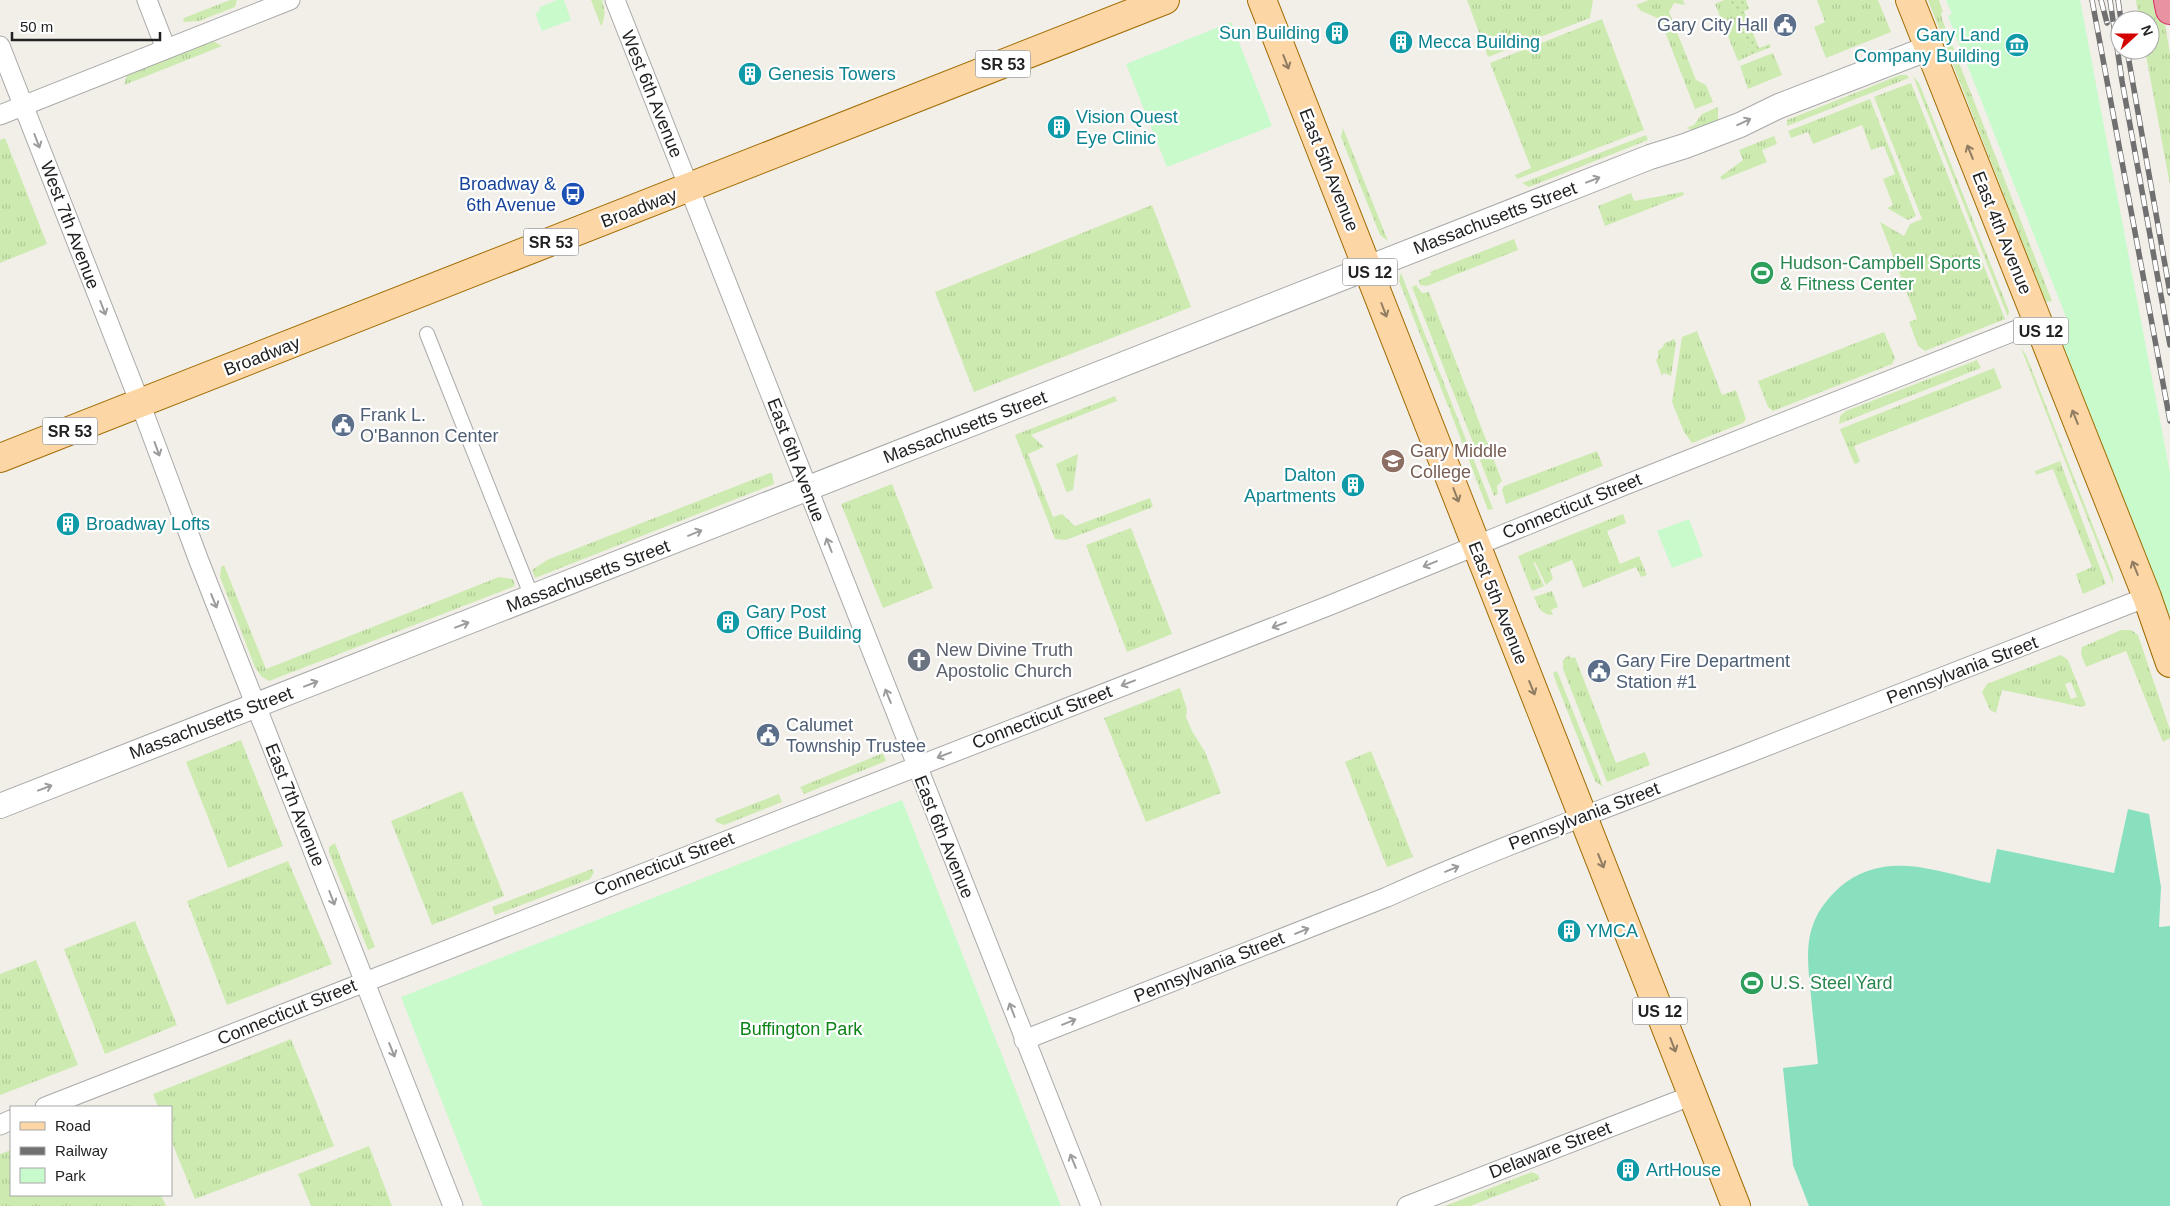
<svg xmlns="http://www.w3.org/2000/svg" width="2170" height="1206" viewBox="0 0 2170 1206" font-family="Arial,sans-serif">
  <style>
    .grass { fill: url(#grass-tufts); fill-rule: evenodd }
    .park { fill: #c8facc }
    .garden { fill: url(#garden-dots) }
    .pitch { fill: #88e0be }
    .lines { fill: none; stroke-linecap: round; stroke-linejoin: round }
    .pedestrian-casing { stroke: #a9a9a9; stroke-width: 16 }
    .minor-casing { stroke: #a9a9a9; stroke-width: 21 }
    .tertiary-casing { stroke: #a9a9a9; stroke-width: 26 }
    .primary-casing { stroke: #a06b00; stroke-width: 30 }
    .motorway-casing { stroke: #dc2a67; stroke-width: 30 }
    .pedestrian { stroke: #fff; stroke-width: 14 }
    .minor { stroke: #fff; stroke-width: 19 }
    .tertiary { stroke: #fff; stroke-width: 24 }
    .primary { stroke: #fcd6a4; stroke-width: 28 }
    .motorway { stroke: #e892a2; stroke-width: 28 }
    .rail-casing { stroke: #707070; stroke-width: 5.5 }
    .rail { stroke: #fff; stroke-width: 4; stroke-dasharray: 11; stroke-linecap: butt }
    .oneway { stroke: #8f7c63 }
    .oneway2 { stroke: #9c9c9c }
    .labels { text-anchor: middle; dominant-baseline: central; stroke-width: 4.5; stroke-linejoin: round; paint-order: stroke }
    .shield { fill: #fff; stroke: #646464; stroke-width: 1 }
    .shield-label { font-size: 16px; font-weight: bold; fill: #222 }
    .service-label { font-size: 18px; fill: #4e5e75; stroke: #fff; text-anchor: start }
    .culture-label { font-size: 18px; fill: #0d838f; stroke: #fff; text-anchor: start }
    .street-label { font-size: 18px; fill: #222; stroke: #fff }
    .transit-label { font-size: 18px; fill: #164399; stroke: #fff; text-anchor: end }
    .leisure-label { font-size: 18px; fill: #27864d; stroke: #fff; text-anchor: start }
    .education-label { font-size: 18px; fill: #785e54; stroke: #fff; text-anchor: start }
    .worship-label { font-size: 18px; fill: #5b616d; stroke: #fff; text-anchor: start }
    .park-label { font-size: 18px; fill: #0c8416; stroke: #fff }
  </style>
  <defs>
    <pattern id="grass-tufts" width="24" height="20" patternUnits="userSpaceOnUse" patternTransform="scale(1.25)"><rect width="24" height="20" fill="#cdebb0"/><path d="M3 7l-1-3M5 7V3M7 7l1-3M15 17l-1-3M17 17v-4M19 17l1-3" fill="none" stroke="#b0c997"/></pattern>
    <pattern id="garden-dots" width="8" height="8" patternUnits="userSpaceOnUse" patternTransform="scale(1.25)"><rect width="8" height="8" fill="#cdebb0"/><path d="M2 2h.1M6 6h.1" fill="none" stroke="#b0c997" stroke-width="1.8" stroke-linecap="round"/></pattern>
  </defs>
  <rect width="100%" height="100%" fill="#f2efe9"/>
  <g class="grass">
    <polygon points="230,0 237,0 235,7 199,21 183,22 184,18"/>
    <path d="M591,0H602C605,10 606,17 601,26Z"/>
    <polygon points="1467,0 1593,0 1590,18 1488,57"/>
    <polygon points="1649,0 1683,0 1685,5 1674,3 1669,12 1696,80 1706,85 1713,102 1695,109 1660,19 1641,11 1636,5"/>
    <polygon points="1724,0 1730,0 1751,55 1738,61 1715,4"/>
    <polygon points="1817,0 1878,0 1891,32 1826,58 1814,27 1825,22"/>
    <polygon points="1928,0 1939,0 1943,12 1941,13 1942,19 2052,301 2047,302 2044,298"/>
    <polygon points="2136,0 2161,0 2170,54 2170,185 2145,50 2150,50 2150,20 2139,20"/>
    <polygon points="1602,19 1644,130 1517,179 1515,175 1531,168 1490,63"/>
    <polygon points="213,41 222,46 124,85 127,75"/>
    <polygon points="1773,53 1782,75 1748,89 1740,66"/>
    <polygon points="1900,75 1907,75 1909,78 1787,126 1787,120"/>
    <polygon points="1913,76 1919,83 2009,311 2008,317"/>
    <polygon points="1911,83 2005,319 1925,351 1918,346 1909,322 1917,319 1880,222 1904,236 1910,224 1922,219 1874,97"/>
    <polygon points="1870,99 1916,216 1908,220 1887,208 1893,205 1883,179 1895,174 1884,146 1871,150 1862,125 1813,144 1808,132 1791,138 1788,131"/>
    <polygon points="1718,107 1718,120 1693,130 1686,128 1694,125 1702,114"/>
    <polygon points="1343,128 1388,241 1380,235 1341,137"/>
    <polygon points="1646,135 1648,140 1529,187 1522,183"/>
    <polygon points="1774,136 1777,144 1762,150 1767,162 1722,180 1720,177 1743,160 1739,150"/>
    <polygon points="5,138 47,244 0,263 0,140"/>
    <polygon points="1683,192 1684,195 1605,226 1598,206 1631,193 1634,201"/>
    <polygon points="1152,205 1191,307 974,392 935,292"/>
    <polygon points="1514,239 1518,250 1427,286 1420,285 1419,280 1431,275 1430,272"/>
    <polygon points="1401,273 1493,509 1488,510 1450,411 1450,408 1448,406 1399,281"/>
    <polygon points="1416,285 1422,293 1429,292 1502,481 1497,486 1498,494 1494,496 1412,287"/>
    <polygon points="1697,331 1722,395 1736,390 1746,419 1743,423 1692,443 1684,432 1672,402 1682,337"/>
    <polygon points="1884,332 1895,358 1892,364 1773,411 1768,407 1758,381"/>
    <polygon points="1674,339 1676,343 1671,376 1664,373 1662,376 1656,360 1658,358 1658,351 1664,346 1663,344"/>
    <polygon points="2021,348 2026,355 2113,577 2113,584"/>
    <polygon points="1977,360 1981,368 1839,424 1840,416 1846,411"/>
    <polygon points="1994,368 2002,388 1854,446 1860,461 1856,464 1854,463 1840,429"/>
    <polygon points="1115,396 1117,401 1031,435 1044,447 1028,454 1053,517 1062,514 1075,526 1150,498 1153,507 1066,540 1055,539 1015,435"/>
    <polygon points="1597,451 1603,466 1506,504 1502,490 1504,486"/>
    <polygon points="1078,454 1073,490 1068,492 1066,491 1056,464"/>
    <polygon points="2060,461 2106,584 2083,594 2076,574 2092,567 2053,469 2036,475 2035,471"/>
    <polygon points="770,473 772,473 774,484 535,578 532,570 547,560"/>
    <polygon points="892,484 933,588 883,608 841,504"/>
    <polygon points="1623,514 1626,523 1607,531 1620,564 1639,556 1647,575 1641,577 1636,567 1583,588 1572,560 1550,569 1553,579 1546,585 1535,562 1534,564 1544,586 1532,591 1518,556"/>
    <polygon points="1131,528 1172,634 1127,652 1086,545"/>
    <polygon points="224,565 266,669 499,577 513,579 515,586 269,681 261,676 255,667 220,577 221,567"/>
    <path d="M1552,591L1558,607L1551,610L1553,615C1540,614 1539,608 1534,597Z"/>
    <polygon points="2121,630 2131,630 2138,635 2170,730 2170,738 2163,742 2126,651 2086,667 2081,654 2082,647"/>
    <polygon points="1569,655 1570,658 1575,657 1616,763 1645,752 1650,765 1607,782 1563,669 1563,660"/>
    <path d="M2061,655L2068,660L2086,705L2082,707L2002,690L1996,713L1990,710L1982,692L1987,684ZM2071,682L2077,697L2071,699L2065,684Z"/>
    <polygon points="1557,671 1603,787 1595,781 1556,682 1553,673"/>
    <polygon points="1180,688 1187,709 1186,717 1192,731 1205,752 1221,793 1146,822 1104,718"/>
    <polygon points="241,740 283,846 228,868 186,762"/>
    <polygon points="1371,751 1413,857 1387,867 1345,762"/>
    <polygon points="883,753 886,761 804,794 800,787"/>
    <polygon points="462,791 504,896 432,925 391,821"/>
    <polygon points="779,794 782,802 724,825 716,822 715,819"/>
    <polygon points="335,843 375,947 368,950 329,852 329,847"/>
    <polygon points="288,861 332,964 227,1005 187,901"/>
    <polygon points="592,869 594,872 590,879 495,915 492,907"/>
    <polygon points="135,921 177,1025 105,1054 64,949"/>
    <polygon points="36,960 78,1065 0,1095 0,974"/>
    <polygon points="291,1039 334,1146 195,1199 171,1140 171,1107 158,1107 153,1094"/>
    <polygon points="369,1146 392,1206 311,1206 298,1174"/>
    <polygon points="11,1150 11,1195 161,1195 166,1206 0,1206 0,1154"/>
    <polygon points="1532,1172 1538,1175 1540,1179 1470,1206 1445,1206"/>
  </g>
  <g class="park">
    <polygon points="557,0 564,0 571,20 542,31 535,13 539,12 540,7"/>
    <polygon points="1946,0 2080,0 2170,473 2170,617 2055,327 2057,322 2066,317 1948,16 1952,14"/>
    <polygon points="1231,22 1272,126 1167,167 1126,64"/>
    <polygon points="1689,519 1703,556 1672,568 1657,531"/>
    <polygon points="902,800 1061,1206 483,1206 401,997"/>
  </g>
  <polygon class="garden" points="1730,0 1746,0 1749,9 1744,11 1759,48 1770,44 1771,47 1751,55"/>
  <path class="pitch" d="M2128,809L2149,814L2161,887L2159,927L2170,926V1206H1809L1793,1165L1783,1068L1818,1064C1816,1042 1813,1019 1811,996C1806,951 1803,920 1840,887C1858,871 1883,864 1907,866C1931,867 1965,878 1990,883L1997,849L2114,873Z"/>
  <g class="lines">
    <g class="pedestrian-casing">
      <polyline id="pedestrian" points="427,334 532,597"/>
    </g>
    <g class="minor-casing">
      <g id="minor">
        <polyline points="147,0 166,49"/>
        <polyline points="615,0 1091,1206"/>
        <polyline points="0,46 140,403 199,561 453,1206"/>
        <polyline points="0,115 290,0"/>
        <path d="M1024,1040L1387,897C1503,845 1623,802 1741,756C1877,704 2012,650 2147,597"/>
        <polyline points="45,1107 1328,606 1625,485 2037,322"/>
        <polyline points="0,1125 11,1120"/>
        <polyline points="1407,1206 1693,1095"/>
      </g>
    </g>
    <g class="tertiary-casing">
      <polyline id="tertiary" points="0,806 1650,157 1685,146 1740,125 1779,106 1929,48"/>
    </g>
    <g class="primary-casing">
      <g id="primary">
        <polyline points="1262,0 1736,1206"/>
        <polyline points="1910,0 2147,597 2170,663"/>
        <polyline points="0,458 1165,0"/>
      </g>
    </g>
    <g class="motorway-casing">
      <polyline id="motorway" points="2168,0 2170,10"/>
    </g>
    <use href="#pedestrian" class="pedestrian"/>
    <use href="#minor" class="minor"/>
    <use href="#tertiary" class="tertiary"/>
    <use href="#primary" class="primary"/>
    <use href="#motorway" class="motorway"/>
    <g class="rail-casing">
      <g id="rail">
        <polyline points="2092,0 2170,421"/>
        <polyline points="2101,0 2107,23"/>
        <polyline points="2110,0 2122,81 2170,345"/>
        <polyline points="2118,0 2121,20"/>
        <polyline points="2127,50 2170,293"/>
      </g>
    </g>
    <use href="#rail" class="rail"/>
  </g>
  <defs><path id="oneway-shaft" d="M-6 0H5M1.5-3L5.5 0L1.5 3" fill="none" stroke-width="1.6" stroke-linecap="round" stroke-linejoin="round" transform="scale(1.25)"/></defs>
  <g class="oneway">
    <use href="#oneway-shaft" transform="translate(1286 62) rotate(69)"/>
    <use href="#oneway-shaft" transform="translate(1970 152) rotate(-112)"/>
    <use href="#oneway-shaft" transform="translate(1384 310) rotate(69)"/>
    <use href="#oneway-shaft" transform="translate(2075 417) rotate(-112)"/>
    <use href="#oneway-shaft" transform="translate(1456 495) rotate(69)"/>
    <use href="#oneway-shaft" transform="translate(2135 568) rotate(-112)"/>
    <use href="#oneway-shaft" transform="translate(1532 688) rotate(68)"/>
    <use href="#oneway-shaft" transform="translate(1601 861) rotate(68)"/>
    <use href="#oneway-shaft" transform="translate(1673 1045) rotate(69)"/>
  </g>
  <g class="oneway2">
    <use href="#oneway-shaft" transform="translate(1744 122) rotate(-25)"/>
    <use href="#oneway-shaft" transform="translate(37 141) rotate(69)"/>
    <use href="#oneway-shaft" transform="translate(1593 180) rotate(-21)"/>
    <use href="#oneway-shaft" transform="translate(103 308) rotate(69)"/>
    <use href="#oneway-shaft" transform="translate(157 449) rotate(70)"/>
    <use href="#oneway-shaft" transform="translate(695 533) rotate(-22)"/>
    <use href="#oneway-shaft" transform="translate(829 545) rotate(-111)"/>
    <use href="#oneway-shaft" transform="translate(1430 564) rotate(158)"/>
    <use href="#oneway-shaft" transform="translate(214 601) rotate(68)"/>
    <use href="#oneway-shaft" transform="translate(462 625) rotate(-21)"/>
    <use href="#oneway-shaft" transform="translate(1279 625) rotate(159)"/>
    <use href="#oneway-shaft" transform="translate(1128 683) rotate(159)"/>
    <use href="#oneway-shaft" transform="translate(311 684) rotate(-21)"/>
    <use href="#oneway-shaft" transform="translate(888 696) rotate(-112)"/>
    <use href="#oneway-shaft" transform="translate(944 755) rotate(159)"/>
    <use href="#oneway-shaft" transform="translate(45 788) rotate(-21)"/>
    <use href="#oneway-shaft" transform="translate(1452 869) rotate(-22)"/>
    <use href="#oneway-shaft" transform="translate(332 898) rotate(69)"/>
    <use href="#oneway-shaft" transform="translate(1302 931) rotate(-22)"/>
    <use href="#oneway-shaft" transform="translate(1012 1010) rotate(-111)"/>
    <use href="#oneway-shaft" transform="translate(1069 1022) rotate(-22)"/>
    <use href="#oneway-shaft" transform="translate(392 1050) rotate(68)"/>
    <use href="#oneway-shaft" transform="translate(1073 1161) rotate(-112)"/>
  </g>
  <defs>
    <g id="civic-disc" transform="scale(1.25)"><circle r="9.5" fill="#5c6f8a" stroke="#fff"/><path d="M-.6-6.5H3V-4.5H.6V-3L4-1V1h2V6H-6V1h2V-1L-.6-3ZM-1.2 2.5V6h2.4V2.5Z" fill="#fff"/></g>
    <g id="building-disc" transform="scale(1.25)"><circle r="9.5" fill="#0f9aa8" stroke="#fff"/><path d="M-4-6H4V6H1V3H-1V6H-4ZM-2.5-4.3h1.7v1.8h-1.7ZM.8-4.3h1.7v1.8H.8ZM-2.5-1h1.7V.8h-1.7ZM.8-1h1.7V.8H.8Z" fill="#fff"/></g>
    <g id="museum-disc" transform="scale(1.25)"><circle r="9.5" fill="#0f9aa8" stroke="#fff"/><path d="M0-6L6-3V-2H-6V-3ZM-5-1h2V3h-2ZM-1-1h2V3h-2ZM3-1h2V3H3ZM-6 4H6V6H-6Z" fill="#fff"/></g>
    <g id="bus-disc" transform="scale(1.25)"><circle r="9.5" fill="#1a4fb4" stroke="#fff"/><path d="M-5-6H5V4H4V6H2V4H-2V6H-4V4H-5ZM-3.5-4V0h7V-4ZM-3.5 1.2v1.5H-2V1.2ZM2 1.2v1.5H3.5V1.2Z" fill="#fff"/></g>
    <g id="stadium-disc" transform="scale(1.25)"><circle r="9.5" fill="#2e9e5b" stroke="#fff"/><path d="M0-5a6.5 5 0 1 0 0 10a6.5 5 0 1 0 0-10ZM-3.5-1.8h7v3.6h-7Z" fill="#fff"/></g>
    <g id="school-disc" transform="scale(1.25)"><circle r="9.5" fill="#8d6e63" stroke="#fff"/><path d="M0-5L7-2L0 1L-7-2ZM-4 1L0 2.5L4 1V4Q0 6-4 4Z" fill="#fff"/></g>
    <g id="church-disc" transform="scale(1.25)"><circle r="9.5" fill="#6b7280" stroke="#fff"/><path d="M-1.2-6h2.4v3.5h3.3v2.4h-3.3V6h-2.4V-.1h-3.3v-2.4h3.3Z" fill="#fff"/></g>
  </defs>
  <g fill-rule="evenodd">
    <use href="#civic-disc" x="1785" y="25"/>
    <use href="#building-disc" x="1337" y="33"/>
    <use href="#building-disc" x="1401" y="42"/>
    <use href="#museum-disc" x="2017" y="45"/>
    <use href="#building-disc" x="750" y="74"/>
    <use href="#building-disc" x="1059" y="127"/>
    <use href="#bus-disc" x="573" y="194"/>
    <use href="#stadium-disc" x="1762" y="273"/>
    <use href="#civic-disc" x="343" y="425"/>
    <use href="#school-disc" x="1393" y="461"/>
    <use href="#building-disc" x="1353" y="485"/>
    <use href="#building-disc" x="68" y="524"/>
    <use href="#building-disc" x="728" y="622"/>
    <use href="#church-disc" x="919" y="660"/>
    <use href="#civic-disc" x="1599" y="671"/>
    <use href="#civic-disc" x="768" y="735"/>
    <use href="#building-disc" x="1569" y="931"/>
    <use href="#stadium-disc" x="1752" y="983"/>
    <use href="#building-disc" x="1628" y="1170"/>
  </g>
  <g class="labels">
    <g class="shield">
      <rect x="975.5" y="50.5" width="55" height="27" rx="4"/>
      <rect x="523.5" y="228.5" width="55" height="27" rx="4"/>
      <rect x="1342.5" y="258.5" width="55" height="27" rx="4"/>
      <rect x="2013.5" y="317.5" width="55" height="27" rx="4"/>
      <rect x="42.5" y="417.5" width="55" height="27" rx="4"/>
      <rect x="1632.5" y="997.5" width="55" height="27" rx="4"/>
    </g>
    <g class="shield-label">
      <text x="1003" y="64">SR 53</text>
      <text x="551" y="242">SR 53</text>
      <text x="1370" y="272">US 12</text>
      <text x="2041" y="331">US 12</text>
      <text x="70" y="431">SR 53</text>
      <text x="1660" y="1011">US 12</text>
    </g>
    <g class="service-label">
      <text x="1768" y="25" text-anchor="end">Gary City Hall</text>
      <text x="360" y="415">Frank L.<tspan x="360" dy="21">O'Bannon Center</tspan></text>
      <text x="1616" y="661">Gary Fire Department<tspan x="1616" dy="21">Station #1</tspan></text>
      <text x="786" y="725">Calumet<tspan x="786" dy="21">Township Trustee</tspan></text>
    </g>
    <g class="culture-label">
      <text x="1320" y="33" text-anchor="end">Sun Building</text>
      <text x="2000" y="35" text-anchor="end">Gary Land<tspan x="2000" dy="21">Company Building</tspan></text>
      <text x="1418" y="42">Mecca Building</text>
      <text x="768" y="74">Genesis Towers</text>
      <text x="1076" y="117">Vision Quest<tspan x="1076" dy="21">Eye Clinic</tspan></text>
      <text x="1336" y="475" text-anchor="end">Dalton<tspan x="1336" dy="21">Apartments</tspan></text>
      <text x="86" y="524">Broadway Lofts</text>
      <text x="746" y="612">Gary Post<tspan x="746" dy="21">Office Building</tspan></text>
      <text x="1586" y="931">YMCA</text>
      <text x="1646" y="1170">ArtHouse</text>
    </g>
    <g class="street-label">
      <text transform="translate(652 94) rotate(68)">West 6th Avenue</text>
      <text transform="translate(1329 170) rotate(68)">East 5th Avenue</text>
      <text transform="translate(639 208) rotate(-21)">Broadway</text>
      <text transform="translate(1495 218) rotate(-21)">Massachusetts Street</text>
      <text transform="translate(70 225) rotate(69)">West 7th Avenue</text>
      <text transform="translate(2002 233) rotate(68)">East 4th Avenue</text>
      <text transform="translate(262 356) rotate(-21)">Broadway</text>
      <text transform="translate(965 427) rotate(-21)">Massachusetts Street</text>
      <text transform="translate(796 460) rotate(69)">East 6th Avenue</text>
      <text transform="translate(1572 506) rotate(-22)">Connecticut Street</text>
      <text transform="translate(588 576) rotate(-21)">Massachusetts Street</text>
      <text transform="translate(1498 603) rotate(68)">East 5th Avenue</text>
      <text transform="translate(1962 670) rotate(-21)">Pennsylvania Street</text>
      <text transform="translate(1042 717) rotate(-21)">Connecticut Street</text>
      <text transform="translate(211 723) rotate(-21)">Massachusetts Street</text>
      <text transform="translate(295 805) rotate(68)">East 7th Avenue</text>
      <text transform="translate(1584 816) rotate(-21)">Pennsylvania Street</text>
      <text transform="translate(944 837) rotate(68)">East 6th Avenue</text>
      <text transform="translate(664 864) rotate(-21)">Connecticut Street</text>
      <text transform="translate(1209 967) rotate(-22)">Pennsylvania Street</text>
      <text transform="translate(287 1012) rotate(-22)">Connecticut Street</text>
      <text transform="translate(1550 1150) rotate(-21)">Delaware Street</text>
    </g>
    <g class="transit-label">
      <text x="556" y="184">Broadway &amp;<tspan x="556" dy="21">6th Avenue</tspan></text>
    </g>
    <g class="leisure-label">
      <text x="1780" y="263">Hudson-Campbell Sports<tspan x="1780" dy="21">&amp; Fitness Center</tspan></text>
      <text x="1770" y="983">U.S. Steel Yard</text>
    </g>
    <g class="education-label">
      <text x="1410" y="451">Gary Middle<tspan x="1410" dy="21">College</tspan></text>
    </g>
    <g class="worship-label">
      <text x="936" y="650">New Divine Truth<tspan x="936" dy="21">Apostolic Church</tspan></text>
    </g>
    <g class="park-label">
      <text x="801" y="1029">Buffington Park</text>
    </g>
  </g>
  <rect x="10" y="1106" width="162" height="90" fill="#ffffff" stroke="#a7a7a7"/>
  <rect x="20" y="1122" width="25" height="8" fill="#fcd6a4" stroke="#a7a7a7"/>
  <text x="55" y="1131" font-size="15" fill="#222222">Road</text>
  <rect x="20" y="1147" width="25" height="8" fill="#707070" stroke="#a7a7a7"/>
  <text x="55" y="1156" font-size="15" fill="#222222">Railway</text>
  <rect x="20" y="1168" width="25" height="15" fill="#c8facc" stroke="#a7a7a7"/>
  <text x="55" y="1181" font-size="15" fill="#222222">Park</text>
  <g transform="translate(2135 35) rotate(69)"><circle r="24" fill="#ffffff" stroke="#a7a7a7"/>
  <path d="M0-4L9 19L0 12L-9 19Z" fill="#d40000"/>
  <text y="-8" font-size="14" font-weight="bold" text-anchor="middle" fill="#222222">N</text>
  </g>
  <path d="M12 32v8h148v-8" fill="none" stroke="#222222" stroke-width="2.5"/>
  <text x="20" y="32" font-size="15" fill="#222222" stroke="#ffffff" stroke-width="4" paint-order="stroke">50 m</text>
</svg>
